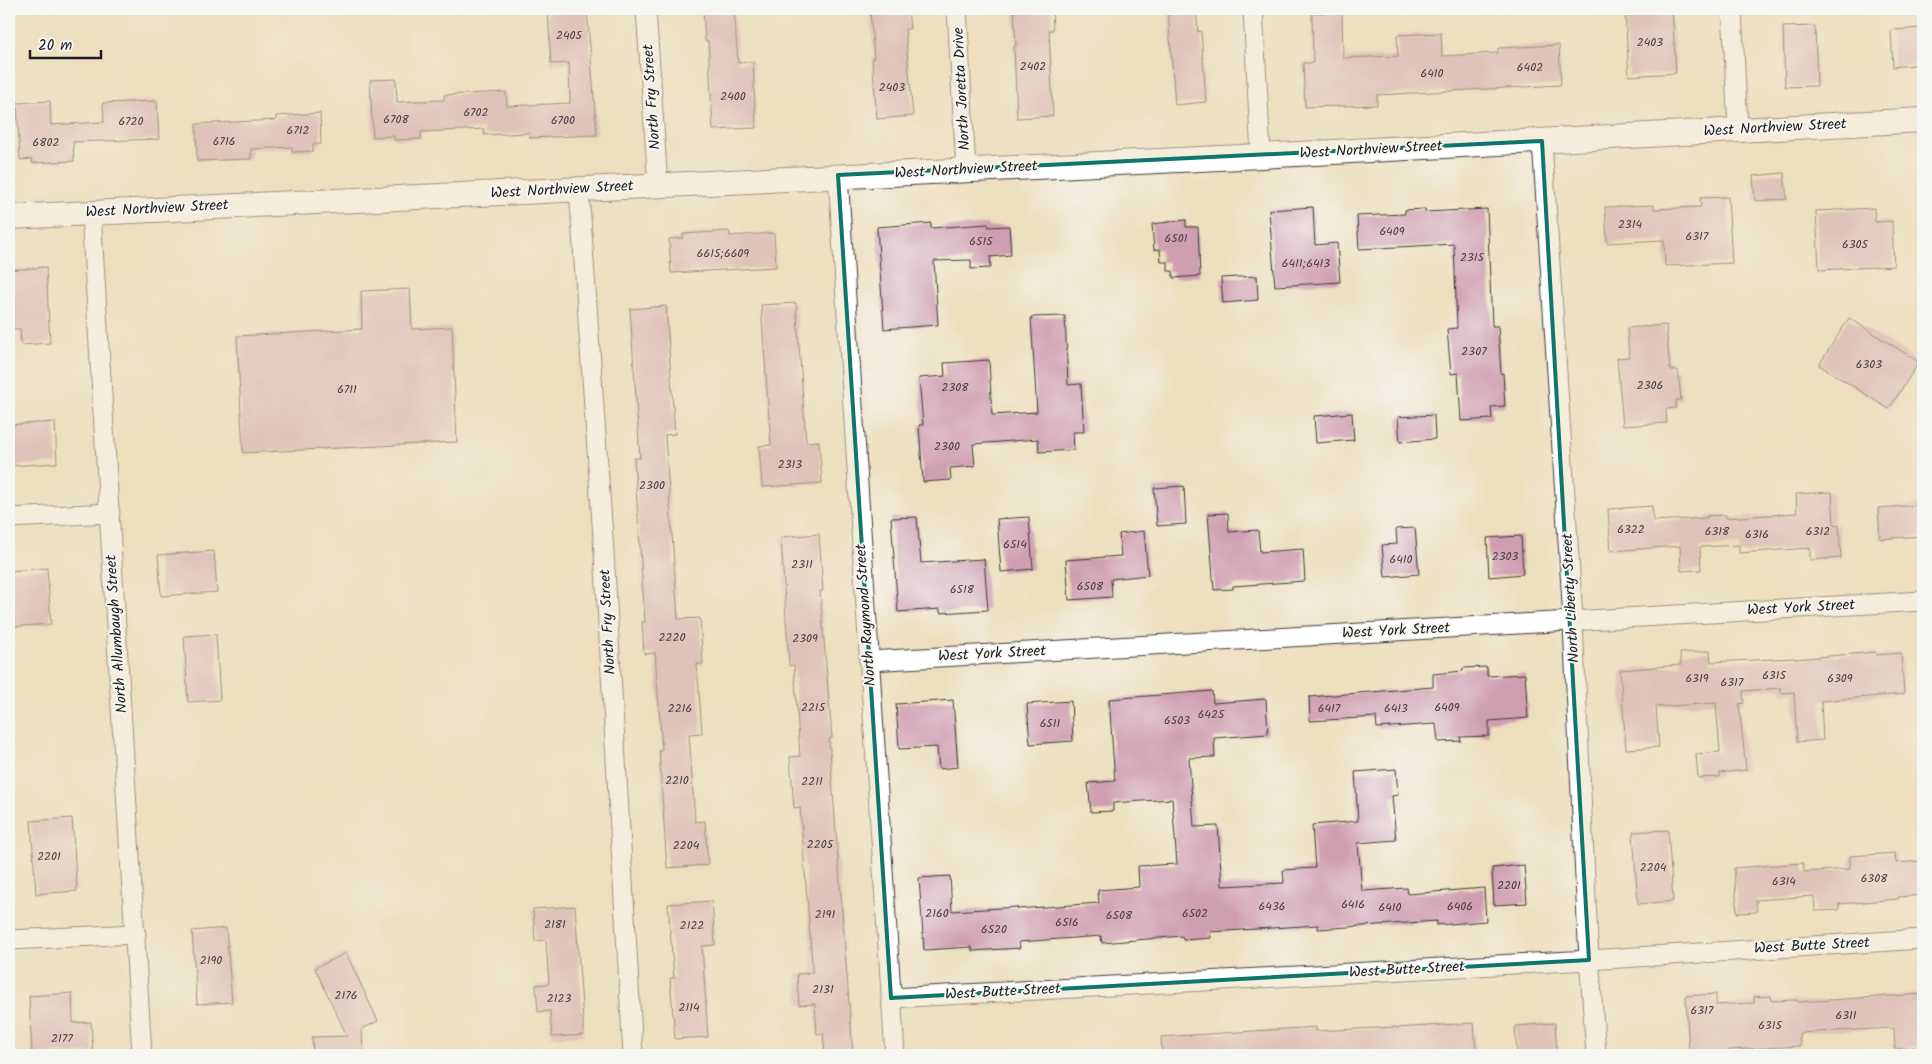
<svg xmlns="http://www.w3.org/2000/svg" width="1932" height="1064" viewBox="0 0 1932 1064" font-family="Kalam,sans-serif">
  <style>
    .building { fill: #cf9fb1 }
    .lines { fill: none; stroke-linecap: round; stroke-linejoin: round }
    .minor-casing { stroke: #3b3934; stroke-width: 21 }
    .tertiary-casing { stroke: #3b3934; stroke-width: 26 }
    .minor { stroke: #fff; stroke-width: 19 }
    .tertiary { stroke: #fff; stroke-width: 24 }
    .marked { fill: none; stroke: #0f766e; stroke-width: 4; stroke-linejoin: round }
    .labels { text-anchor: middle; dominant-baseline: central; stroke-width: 4; stroke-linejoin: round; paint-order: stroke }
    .number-label { font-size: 12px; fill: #493d41 }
    .street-label { font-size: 15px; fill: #1c1c1c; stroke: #f6f6f2 }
  </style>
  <rect width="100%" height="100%" fill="#f6f6f2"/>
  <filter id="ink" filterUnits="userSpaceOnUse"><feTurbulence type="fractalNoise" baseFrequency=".02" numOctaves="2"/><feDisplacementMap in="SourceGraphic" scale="10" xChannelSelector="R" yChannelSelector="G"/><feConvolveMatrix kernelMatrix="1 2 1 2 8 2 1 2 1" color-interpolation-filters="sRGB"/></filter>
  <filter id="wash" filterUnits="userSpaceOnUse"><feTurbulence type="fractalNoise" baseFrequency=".0096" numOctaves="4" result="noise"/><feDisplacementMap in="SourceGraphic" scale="20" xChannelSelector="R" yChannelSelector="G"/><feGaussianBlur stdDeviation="1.12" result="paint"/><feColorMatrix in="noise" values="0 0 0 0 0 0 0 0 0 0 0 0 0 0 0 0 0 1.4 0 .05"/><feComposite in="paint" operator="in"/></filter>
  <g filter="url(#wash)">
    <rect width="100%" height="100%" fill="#eddfbe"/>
    <g id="blocks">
      <g class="building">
        <polygon points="548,9 587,9 597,135 530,138 530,133 484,135 484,129 421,132 421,139 394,140 394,136 373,137 370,80 396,79 397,102 444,100 444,95 506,92 507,106 570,103 569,63 551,64"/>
        <polygon points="703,9 734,9 738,63 753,62 756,128 713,130 708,41 705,41"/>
        <polygon points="870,9 908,9 910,29 905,29 913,116 877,119 872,58 874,58"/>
        <polygon points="1014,9 1052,9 1053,30 1049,30 1053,116 1017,118 1014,46 1016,46"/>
        <polygon points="1168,9 1196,9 1198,32 1201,31 1206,102 1175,105"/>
        <polygon points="1672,9 1676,73 1629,76 1625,11"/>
        <polygon points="1342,12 1343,58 1398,56 1397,35 1441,33 1442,56 1498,53 1498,48 1559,45 1561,85 1377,95 1377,105 1305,107 1303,63 1313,63 1312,13"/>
        <polygon points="1815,26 1817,86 1785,87 1783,27"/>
        <polygon points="1923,28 1923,64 1893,67 1891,30"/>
        <polygon points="50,101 51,125 104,122 103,103 157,101 159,139 73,142 74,161 32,163 32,159 20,160 17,103"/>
        <polygon points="320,113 321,144 313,144 313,151 292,152 292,147 251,149 251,159 197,161 196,124 276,120 276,116"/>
        <polygon points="1784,173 1787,199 1755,201 1753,176"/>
        <polygon points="1728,197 1732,263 1665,266 1664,240 1607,243 1605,207 1654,205 1654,209 1701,207 1700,198"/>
        <polygon points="1313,207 1315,245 1337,243 1340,282 1275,286 1269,210"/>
        <polygon points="1874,208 1875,222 1892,221 1894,266 1819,270 1816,211"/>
        <polygon points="1425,209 1425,212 1487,209 1492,326 1498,326 1501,374 1503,373 1505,406 1491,407 1492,419 1461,421 1458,373 1451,374 1447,329 1457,328 1454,244 1359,249 1357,216 1405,214 1405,210"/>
        <polygon points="1186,220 1186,227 1198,227 1200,276 1173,278 1173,271 1168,271 1168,262 1161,262 1160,249 1154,250 1152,224"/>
        <polygon points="931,223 931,228 988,224 989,227 1009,226 1011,255 990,257 991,268 971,269 971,260 934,261 938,325 884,329 877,227"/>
        <polygon points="729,231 730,236 774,233 776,267 671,273 669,239 683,238 683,234"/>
        <polygon points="46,267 50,343 21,345 20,329 13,329 9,270"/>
        <polygon points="1257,276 1258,300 1223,303 1221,278"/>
        <polygon points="410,289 412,329 452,327 457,442 243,453 237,336 362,329 361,291"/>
        <polygon points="796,303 806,442 819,441 822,483 762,487 759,446 771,445 761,305"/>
        <polygon points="666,306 675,434 665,435 678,619 700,618 703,664 697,664 702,733 689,734 695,822 705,821 708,865 667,868 659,750 662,749 655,653 644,654 642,622 645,622 634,458 640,458 630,309"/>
        <polygon points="1065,316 1068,385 1081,384 1084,432 1073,432 1074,450 1039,452 1038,439 973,444 975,466 950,468 951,480 923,482 919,425 923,425 919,378 945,376 944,363 989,360 992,415 1037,412 1031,317"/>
        <polygon points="1849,318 1919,362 1889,409 1819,365"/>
        <polygon points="1666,325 1670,370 1678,370 1681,400 1676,400 1676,408 1666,409 1667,423 1623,426 1617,358 1629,357 1627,328"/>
        <polygon points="1352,413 1354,440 1316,443 1314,416"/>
        <polygon points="1434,415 1435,439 1400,442 1398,417"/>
        <polygon points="55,422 57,463 9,466 9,425"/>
        <polygon points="1184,486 1186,524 1157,526 1154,488"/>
        <polygon points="1832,492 1834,526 1839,525 1841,558 1810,560 1810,548 1739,553 1739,545 1700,547 1701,570 1681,571 1680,546 1611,551 1608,509 1652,506 1653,521 1707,518 1707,516 1726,515 1726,518 1797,513 1796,494"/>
        <polygon points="1920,505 1922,536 1880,539 1878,508"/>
        <polygon points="1228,513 1229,532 1258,530 1260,552 1303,549 1305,581 1233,586 1233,589 1214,590 1208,514"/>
        <polygon points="917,517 921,563 984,559 988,610 940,613 940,609 898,612 891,518"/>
        <polygon points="1029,517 1033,569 1001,572 997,519"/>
        <polygon points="1415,528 1419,574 1385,577 1382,545 1397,544 1396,529"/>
        <polygon points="1144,531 1148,575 1111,579 1112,597 1069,600 1066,560 1121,556 1119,534"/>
        <polygon points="819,534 823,591 820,591 832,738 829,739 853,1055 825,1055 823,1033 817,1034 815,1004 799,1005 797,974 812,973 812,963 800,807 794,808 790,757 800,756 794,665 789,666 781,537"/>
        <polygon points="1521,536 1523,574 1489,577 1487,538"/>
        <polygon points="214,551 217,592 161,596 158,555"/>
        <polygon points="47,568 51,624 9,627 9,571"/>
        <polygon points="216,634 220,700 188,702 184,636"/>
        <polygon points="1710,651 1711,662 1795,658 1795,659 1875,652 1876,655 1901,653 1904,694 1821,701 1823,740 1797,742 1794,692 1781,693 1781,688 1743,691 1744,703 1739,704 1746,770 1720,773 1720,777 1698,778 1696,754 1720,752 1716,703 1656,707 1659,747 1626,749 1620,670 1681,665 1680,653"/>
        <polygon points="1487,667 1487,676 1525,674 1528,718 1489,721 1489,736 1460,737 1461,741 1438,742 1436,724 1377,728 1376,717 1310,721 1309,697 1433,687 1433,674 1463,671 1463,668"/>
        <polygon points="1212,691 1213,703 1266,699 1268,734 1214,738 1215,757 1189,758 1194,827 1218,826 1222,886 1284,883 1283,870 1315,868 1312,825 1358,821 1355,772 1396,769 1398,795 1392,796 1396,840 1358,843 1362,891 1407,888 1408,894 1484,888 1486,921 1437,925 1437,921 1318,929 1318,925 1210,932 1211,938 1183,940 1182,936 1102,943 1101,936 1019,942 1020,948 972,951 972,947 924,950 919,878 950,876 952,911 1017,907 1017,909 1099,903 1098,890 1139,887 1138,866 1177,864 1172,799 1113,803 1113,811 1091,812 1088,783 1115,781 1109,699"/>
        <polygon points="953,700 958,767 939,769 937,747 899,749 896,704"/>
        <polygon points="1071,701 1073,741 1030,744 1027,704"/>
        <polygon points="72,818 77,891 36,894 31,821"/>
        <polygon points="1668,830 1673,901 1638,904 1633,832"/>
        <polygon points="1895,853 1896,863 1923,861 1923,895 1898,897 1898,899 1839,904 1839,910 1815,911 1814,896 1756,900 1757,912 1737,913 1734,868 1803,863 1804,872 1850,869 1850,856"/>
        <polygon points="1524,865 1527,903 1494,905 1492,868"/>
        <polygon points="712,901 715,945 702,946 708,1037 675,1039 670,978 674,978 668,904"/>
        <polygon points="575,906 584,1035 552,1037 550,1011 538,1012 536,985 549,984 546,940 535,941 533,909"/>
        <polygon points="226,928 232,1002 197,1004 192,931"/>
        <polygon points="346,953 378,1021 362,1029 363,1055 313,1055 312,1037 347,1036 315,968"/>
        <polygon points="72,993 73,1023 91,1022 93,1052 32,1055 29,996"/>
        <polygon points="1716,994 1716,1005 1754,1003 1754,997 1771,996 1772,1001 1797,1000 1798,1002 1923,994 1923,1047 1895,1049 1894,1028 1799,1033 1800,1046 1729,1050 1730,1055 1689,1055 1686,996"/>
        <polygon points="1474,1023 1476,1055 1162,1055 1161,1037 1316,1027 1316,1031 1396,1027 1396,1028"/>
        <polygon points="1555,1023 1557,1055 1517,1055 1515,1026"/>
      </g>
    </g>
  </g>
  <g filter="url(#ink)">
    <use href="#blocks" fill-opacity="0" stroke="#3b3934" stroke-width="1"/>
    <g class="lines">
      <g class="minor-casing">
        <g id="minor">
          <polyline points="646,9 658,186"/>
          <polyline points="957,9 966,170"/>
          <polyline points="1253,9 1261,156"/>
          <polyline points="1732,9 1738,130"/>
          <polyline points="1542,141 1572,603 1588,941 1596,1055"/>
          <polyline points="838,175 895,1055"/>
          <polyline points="579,189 604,552 633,1055"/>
          <polyline points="91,213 142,1055"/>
          <polyline points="9,518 110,513"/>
          <polyline points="869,661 1923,601"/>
          <polyline points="9,940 136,934"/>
          <polyline points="891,998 1589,960 1923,939"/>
        </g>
      </g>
      <g class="tertiary-casing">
        <polyline id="tertiary" points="9,217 1261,156 1923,120"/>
      </g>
      <use href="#minor" class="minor"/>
      <use href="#tertiary" class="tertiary"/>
    </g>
  </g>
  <path d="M0 0H1932V1064H0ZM1542,141L1589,960L891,998L838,175Z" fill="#eddfbe" fill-opacity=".55" fill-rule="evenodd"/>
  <path class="marked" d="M1542,141L1589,960L891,998L838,175Z"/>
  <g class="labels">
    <g class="number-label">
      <text x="569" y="35">2405</text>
      <text x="1650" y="42">2403</text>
      <text x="1033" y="66">2402</text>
      <text x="1530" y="67">6402</text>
      <text x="1432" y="73">6410</text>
      <text x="892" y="87">2403</text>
      <text x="733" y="96">2400</text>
      <text x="476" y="112">6702</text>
      <text x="396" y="119">6708</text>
      <text x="563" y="120">6700</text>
      <text x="131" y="121">6720</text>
      <text x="298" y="130">6712</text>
      <text x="224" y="141">6716</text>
      <text x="46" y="142">6802</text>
      <text x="1630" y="224">2314</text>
      <text x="1392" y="231">6409</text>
      <text x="1697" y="236">6317</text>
      <text x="1176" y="238">6501</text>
      <text x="981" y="241">6515</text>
      <text x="1855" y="244">6305</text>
      <text x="723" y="253">6615;6609</text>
      <text x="1472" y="257">2315</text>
      <text x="1306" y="263">6411;6413</text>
      <text x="1474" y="351">2307</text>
      <text x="1869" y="364">6303</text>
      <text x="1650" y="385">2306</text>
      <text x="955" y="387">2308</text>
      <text x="347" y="389">6711</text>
      <text x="947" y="446">2300</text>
      <text x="790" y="464">2313</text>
      <text x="652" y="485">2300</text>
      <text x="1631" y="529">6322</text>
      <text x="1717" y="531">6318</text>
      <text x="1818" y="531">6312</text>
      <text x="1757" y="534">6316</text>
      <text x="1015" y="544">6514</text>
      <text x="1505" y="556">2303</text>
      <text x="1401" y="559">6410</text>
      <text x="802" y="564">2311</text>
      <text x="1090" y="586">6508</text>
      <text x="962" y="589">6518</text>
      <text x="672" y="637">2220</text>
      <text x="805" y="638">2309</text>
      <text x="1774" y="675">6315</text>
      <text x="1697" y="678">6319</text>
      <text x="1840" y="678">6309</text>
      <text x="1732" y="682">6317</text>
      <text x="813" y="707">2215</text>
      <text x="1447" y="707">6409</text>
      <text x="680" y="708">2216</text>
      <text x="1329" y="708">6417</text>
      <text x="1396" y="708">6413</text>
      <text x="1211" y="714">6425</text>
      <text x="1177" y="720">6503</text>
      <text x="1050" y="723">6511</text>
      <text x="677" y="780">2210</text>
      <text x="812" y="781">2211</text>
      <text x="820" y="844">2205</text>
      <text x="686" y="845">2204</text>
      <text x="49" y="856">2201</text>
      <text x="1653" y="867">2204</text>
      <text x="1874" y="878">6308</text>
      <text x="1784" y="881">6314</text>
      <text x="1509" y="885">2201</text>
      <text x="1353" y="904">6416</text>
      <text x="1272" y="906">6436</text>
      <text x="1460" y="906">6406</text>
      <text x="1390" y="907">6410</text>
      <text x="937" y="913">2160</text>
      <text x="1195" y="913">6502</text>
      <text x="825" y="914">2191</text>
      <text x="1119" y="915">6508</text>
      <text x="1067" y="922">6516</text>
      <text x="555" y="924">2181</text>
      <text x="692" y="925">2122</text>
      <text x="994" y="929">6520</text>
      <text x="211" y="960">2190</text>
      <text x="823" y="989">2131</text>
      <text x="346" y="995">2176</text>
      <text x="559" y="998">2123</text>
      <text x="689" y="1007">2114</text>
      <text x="1702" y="1010">6317</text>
      <text x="1846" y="1015">6311</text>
      <text x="1770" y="1025">6315</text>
      <text x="62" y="1038">2177</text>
    </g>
    <g class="street-label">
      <text transform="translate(962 89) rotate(-93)">North Joretta Drive</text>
      <text transform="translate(652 97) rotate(-94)">North Fry Street</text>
      <text transform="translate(1775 128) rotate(-3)">West Northview Street</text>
      <text transform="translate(1371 150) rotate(-3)">West Northview Street</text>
      <text transform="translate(966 170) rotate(-3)">West Northview Street</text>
      <text transform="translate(562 190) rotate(-3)">West Northview Street</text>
      <text transform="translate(157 209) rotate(-3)">West Northview Street</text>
      <text transform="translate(1571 598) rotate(-93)">North Liberty Street</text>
      <text transform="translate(1801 608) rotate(-3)">West York Street</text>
      <text transform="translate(866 615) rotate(-94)">North Raymond Street</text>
      <text transform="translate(608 622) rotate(-93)">North Fry Street</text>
      <text transform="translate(1396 631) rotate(-3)">West York Street</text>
      <text transform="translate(117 634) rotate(-94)">North Allumbaugh Street</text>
      <text transform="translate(992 654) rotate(-3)">West York Street</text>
      <text transform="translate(1812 946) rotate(-3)">West Butte Street</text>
      <text transform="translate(1407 970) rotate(-3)">West Butte Street</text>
      <text transform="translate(1003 992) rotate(-3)">West Butte Street</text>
    </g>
  </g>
  <rect width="1932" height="1064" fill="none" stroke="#f6f6f2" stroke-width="30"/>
  <path d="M30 50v8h71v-8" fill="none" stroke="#1c1c1c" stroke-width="2.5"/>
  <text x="38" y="50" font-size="15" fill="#1c1c1c" stroke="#f6f6f2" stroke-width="4" paint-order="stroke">20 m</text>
</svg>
